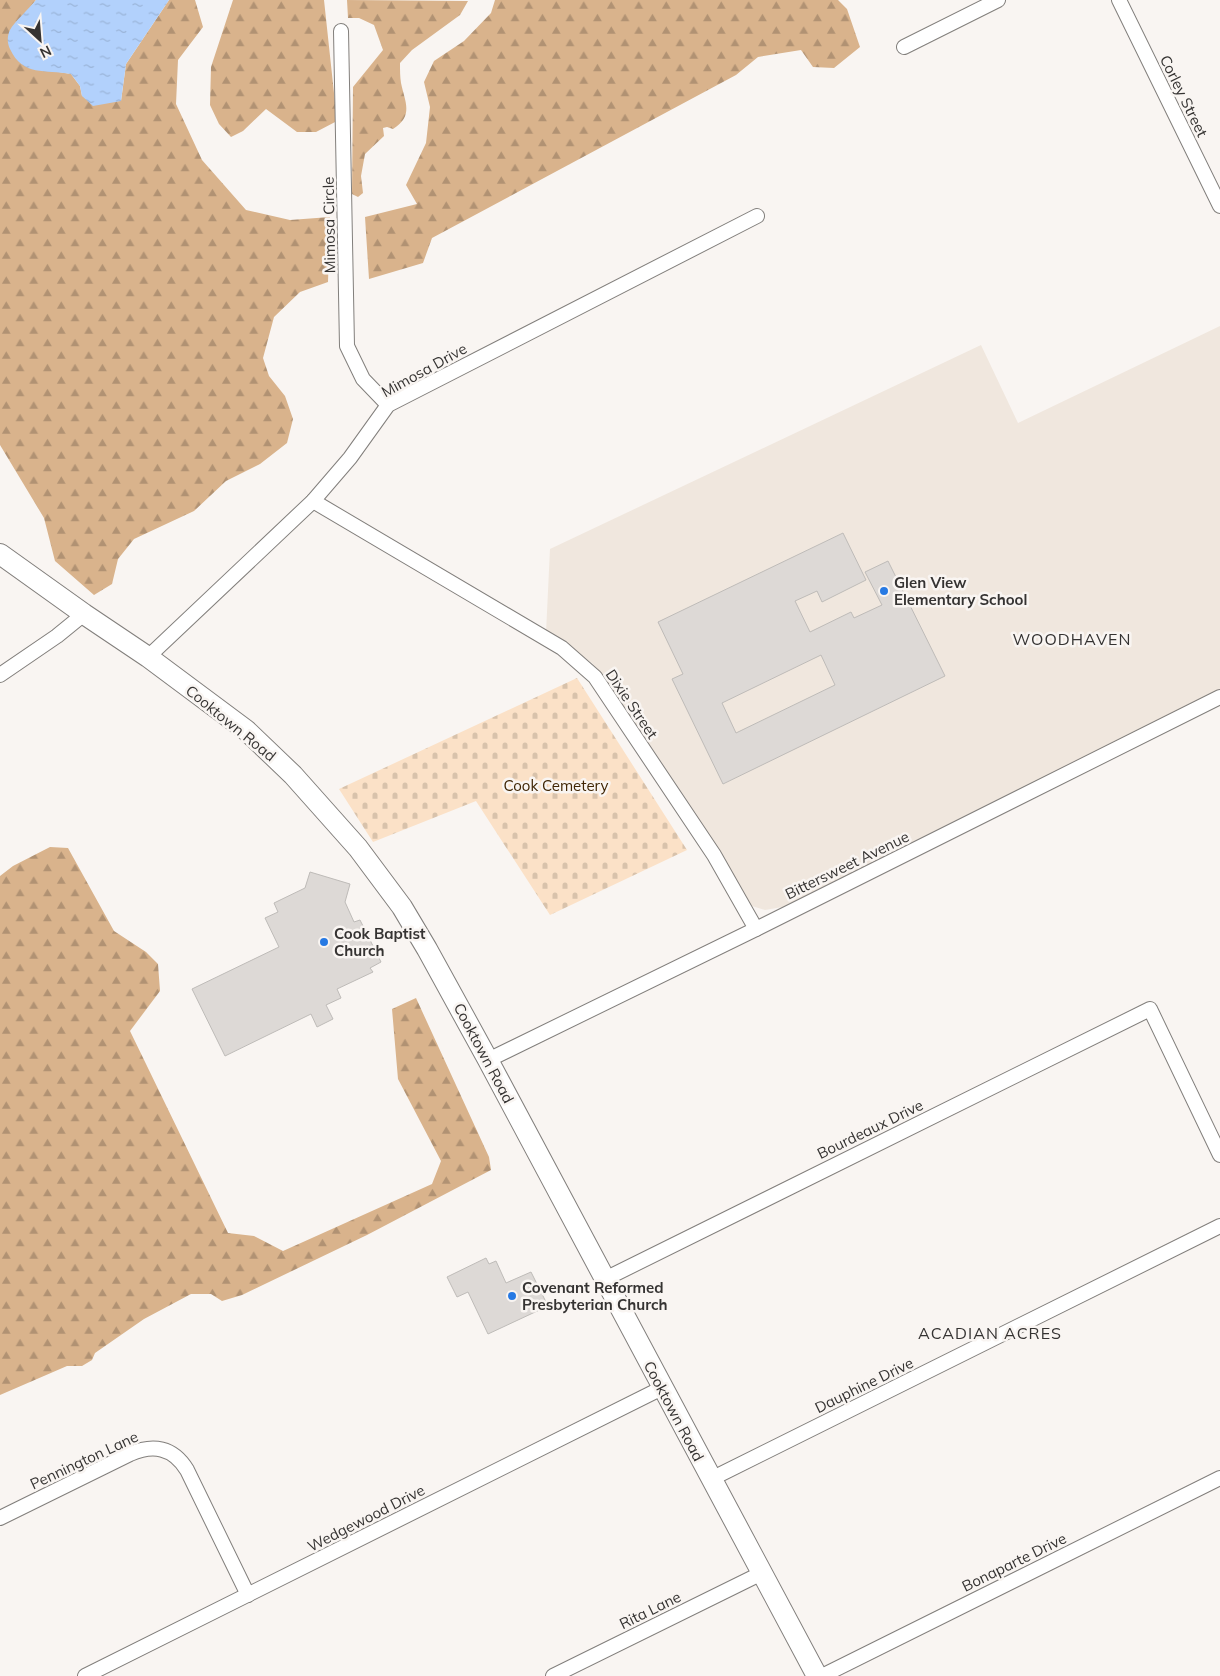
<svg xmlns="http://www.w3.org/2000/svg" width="1220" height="1676" viewBox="0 0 1220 1676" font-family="Mulish,sans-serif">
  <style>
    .built { fill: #f0e7de }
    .forest { fill: url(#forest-firs) }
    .cemetery { fill: url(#cemetery-stones) }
    .water { fill: url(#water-ripples) }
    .building { fill: #ddd9d6; stroke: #bebbb8; fill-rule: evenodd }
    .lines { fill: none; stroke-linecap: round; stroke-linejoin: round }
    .street-casing { stroke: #827f7c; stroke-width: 16 }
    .secondary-casing { stroke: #827f7c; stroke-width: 22 }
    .street { stroke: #fff; stroke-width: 14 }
    .secondary { stroke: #fff; stroke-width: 20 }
    .poi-dot { fill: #2679e3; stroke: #f9f5f2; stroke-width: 2 }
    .labels { text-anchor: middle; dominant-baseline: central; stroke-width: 5; stroke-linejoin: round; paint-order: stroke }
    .street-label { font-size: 15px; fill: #353332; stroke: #f9f5f2 }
    .poi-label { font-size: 15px; font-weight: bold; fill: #353332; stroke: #f9f5f2; text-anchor: start }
    .park-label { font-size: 15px; fill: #3f2504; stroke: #f9f5f2 }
    .neighbourhood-label { font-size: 16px; letter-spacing: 1px; fill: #353332; stroke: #f9f5f2 }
  </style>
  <defs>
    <pattern id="forest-firs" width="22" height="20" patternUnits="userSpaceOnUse" patternTransform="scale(1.25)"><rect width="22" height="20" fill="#d9b38c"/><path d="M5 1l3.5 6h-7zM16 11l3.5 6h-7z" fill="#b19273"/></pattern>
    <pattern id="cemetery-stones" width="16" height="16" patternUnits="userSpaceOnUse" patternTransform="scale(1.25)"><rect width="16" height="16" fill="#fbe1c7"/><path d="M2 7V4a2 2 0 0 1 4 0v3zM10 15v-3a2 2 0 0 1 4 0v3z" fill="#d8c2ab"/></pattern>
    <pattern id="water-ripples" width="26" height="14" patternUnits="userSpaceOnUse" patternTransform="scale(1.25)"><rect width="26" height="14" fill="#b2d1fc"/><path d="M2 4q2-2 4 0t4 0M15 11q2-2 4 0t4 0" fill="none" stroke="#9ab4d8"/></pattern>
  </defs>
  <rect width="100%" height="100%" fill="#f9f5f2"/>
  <polygon class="built" points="1220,326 1220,690 788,906 765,910 752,906 604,678 592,663 546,633 550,549 981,345 1018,423"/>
  <g class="forest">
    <polygon points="0,0 36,0 28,10 53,71 71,74 80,86 82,96 121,101 126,64 169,0 195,0 203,27 178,60 176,104 202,160 246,210 290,220 330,217 328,282 300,292 274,317 263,358 269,376 285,396 293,419 287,443 260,464 226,481 194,511 134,539 118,559 112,584 94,595 55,561 44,518 0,445"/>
    <polygon points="233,0 324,0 337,121 316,132 297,132 266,109 243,131 231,137 219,124 210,105 211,67"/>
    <path d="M347,0L468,1L460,15L412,50L400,63C400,70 400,77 401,83C405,102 414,116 393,129L387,127L383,128L384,136L365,154L361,176L363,193L358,197L352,194L353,87L383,50L374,25L359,18H348Z"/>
    <polygon points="495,0 838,0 847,9 860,47 834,68 813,67 801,50 758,57 736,75 432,238 423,263 369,279 365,217 417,204 406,185 426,143 430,107 424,82 434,61 464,41 491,13"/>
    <polygon points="50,847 68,848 114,931 146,952 158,964 160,991 130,1031 228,1233 254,1236 283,1251 432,1184 441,1161 398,1079 392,1009 416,998 489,1157 491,1170 367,1235 242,1295 222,1301 211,1294 191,1294 144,1319 95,1353 92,1360 82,1366 67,1366 0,1395 0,876 13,866"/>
  </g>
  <polygon class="cemetery" points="577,678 687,850 550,915 476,801 373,842 339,789"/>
  <path class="water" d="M36,0H169L126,64L121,101L93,106L82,96L80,86L71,74C45,69 23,77 10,49C7,43 7,36 10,30C14,22 29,9 36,0Z"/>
  <g class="building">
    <path d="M843,533L866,580L822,602L817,591L795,601L810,632L851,612L854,618L882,605L865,572L888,561L945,676L723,784L672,679L683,674L658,622ZM821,655L835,685L736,733L722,703Z"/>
    <polygon points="310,872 350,884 345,902 354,922 360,920 381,962 370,968 373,972 337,989 341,998 326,1005 333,1019 317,1027 311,1014 225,1056 192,989 279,947 265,918 278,912 274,903 305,888"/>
    <polygon points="486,1258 489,1264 496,1261 506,1283 531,1272 548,1306 488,1334 468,1292 457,1297 447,1277"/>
  </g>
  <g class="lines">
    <g class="street-casing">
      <g id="street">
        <polyline points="1119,0 1220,206"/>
        <polyline points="341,31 347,346 363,379 388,405"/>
        <polyline points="904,47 998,0"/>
        <polyline points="313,501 562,648 595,677 714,855 756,929"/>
        <polyline points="148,657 313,501 350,458 388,405 757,216"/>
        <polyline points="0,675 57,636 84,614"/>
        <polyline points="488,1060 756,929 1220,697"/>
        <polyline points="605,1279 1150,1009 1220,1155"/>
        <polyline points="711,1479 1220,1226"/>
        <path d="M0,1518L130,1454C153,1444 173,1447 187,1470L248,1595"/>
        <polyline points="85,1676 662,1388"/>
        <polyline points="553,1676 762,1573"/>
        <polyline points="822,1676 1220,1478"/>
      </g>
    </g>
    <g class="secondary-casing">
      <polyline id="secondary" points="0,554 84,614 148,657 246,730 293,775 358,848 402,907 427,949 488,1060 817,1676"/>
    </g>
    <use href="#street" class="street"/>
    <use href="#secondary" class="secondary"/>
  </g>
  <g class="poi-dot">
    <circle cx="884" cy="591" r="5"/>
    <circle cx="324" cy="942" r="5"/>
    <circle cx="512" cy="1296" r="5"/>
  </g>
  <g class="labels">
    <g class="street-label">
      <text transform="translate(1184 96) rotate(64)">Corley Street</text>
      <text transform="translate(329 225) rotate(-91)">Mimosa Circle</text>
      <text transform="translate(424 370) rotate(-29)">Mimosa Drive</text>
      <text transform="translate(632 704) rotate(56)">Dixie Street</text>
      <text transform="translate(231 723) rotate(39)">Cooktown Road</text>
      <text transform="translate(847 865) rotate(-26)">Bittersweet Avenue</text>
      <text transform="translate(484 1053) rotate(62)">Cooktown Road</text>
      <text transform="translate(870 1129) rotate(-26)">Bourdeaux Drive</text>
      <text transform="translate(864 1385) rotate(-26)">Dauphine Drive</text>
      <text transform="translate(674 1411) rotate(62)">Cooktown Road</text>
      <text transform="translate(84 1460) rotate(-25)">Pennington Lane</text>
      <text transform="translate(366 1518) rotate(-27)">Wedgewood Drive</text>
      <text transform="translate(1014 1562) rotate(-26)">Bonaparte Drive</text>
      <text transform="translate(650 1610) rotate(-26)">Rita Lane</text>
    </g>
    <g class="poi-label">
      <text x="894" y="582">Glen View<tspan x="894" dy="17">Elementary School</tspan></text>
      <text x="334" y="933">Cook Baptist<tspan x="334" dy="17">Church</tspan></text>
      <text x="522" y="1287">Covenant Reformed<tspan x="522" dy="17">Presbyterian Church</tspan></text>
    </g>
    <g class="park-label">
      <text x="556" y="785">Cook Cemetery</text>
    </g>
    <g class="neighbourhood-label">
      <text x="1072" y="639">WOODHAVEN</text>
      <text x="990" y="1333">ACADIAN ACRES</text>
    </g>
  </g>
  <g transform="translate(40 40) rotate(154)" stroke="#f9f5f2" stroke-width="4" paint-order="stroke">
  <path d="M0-4L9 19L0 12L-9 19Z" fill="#353332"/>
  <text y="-8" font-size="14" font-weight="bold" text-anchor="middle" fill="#353332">N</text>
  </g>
</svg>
